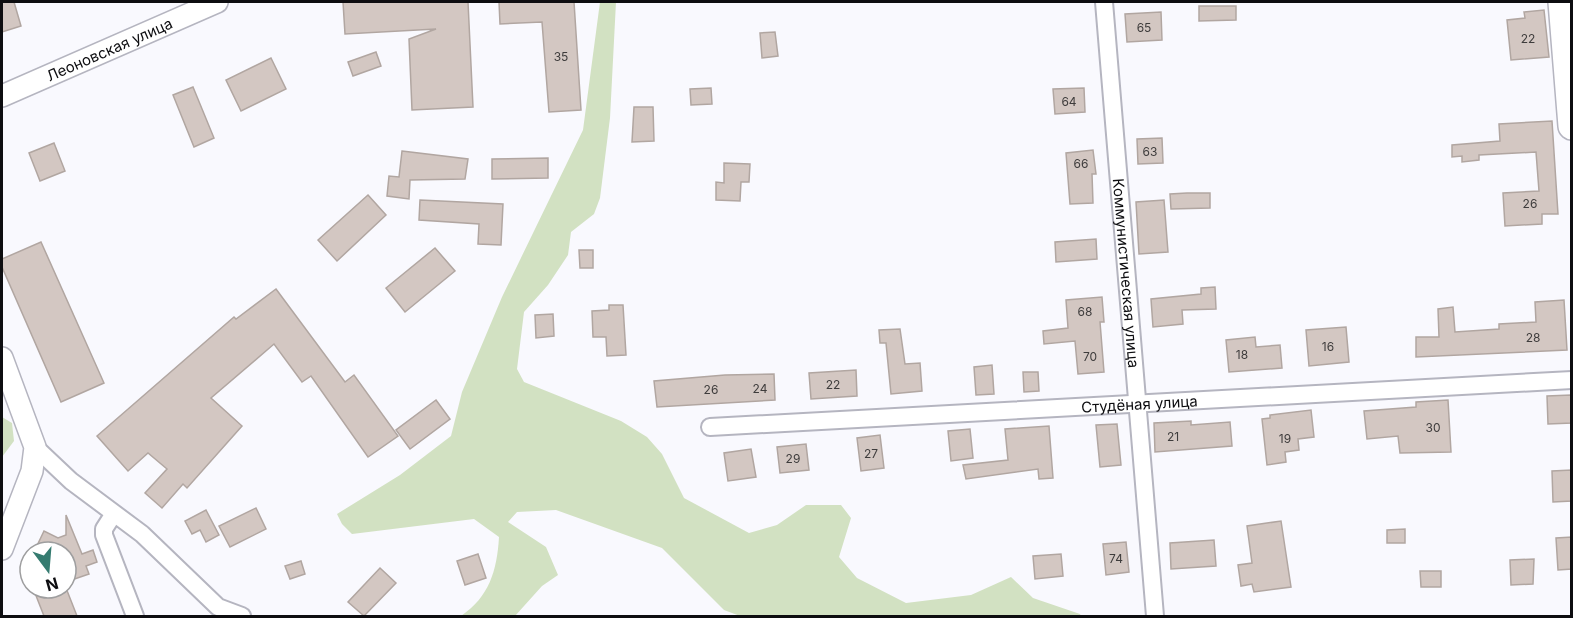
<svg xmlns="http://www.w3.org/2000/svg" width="1573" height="618" viewBox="0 0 1573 618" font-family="Inter,sans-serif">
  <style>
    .green { fill: #d2e1c2 }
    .building { fill: #d3c7c2; stroke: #b1a6a1; stroke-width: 1.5 }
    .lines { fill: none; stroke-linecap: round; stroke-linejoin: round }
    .minor-casing { stroke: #b5b5c0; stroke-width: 20 }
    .tertiary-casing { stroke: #b5b5c0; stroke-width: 24 }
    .primary-casing { stroke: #b5b5c0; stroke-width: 30 }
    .minor { stroke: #fff; stroke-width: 16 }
    .tertiary { stroke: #fff; stroke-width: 21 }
    .primary { stroke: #fff; stroke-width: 27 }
    .labels { text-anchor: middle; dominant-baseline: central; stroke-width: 4.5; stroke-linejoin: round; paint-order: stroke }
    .number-label { font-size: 12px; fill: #3e3c3c }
    .street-label { font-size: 15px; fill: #0d0d10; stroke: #fff }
  </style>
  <rect width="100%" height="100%" fill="#f9f9fe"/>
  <g class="green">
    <path d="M600,2H616L610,118L600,198L594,214L571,232L568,255L548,285L524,312L517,369L524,382L621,421L647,437L662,454L684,498L749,533L777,525L806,505H841L851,518L839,557L857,578L906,603L971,595L1011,577L1033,598L1080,614L1081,616H740L724,610L662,548L556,510L517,512L508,522L546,547L558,575L542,586L515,616H461C489,597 497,571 499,537L474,519L352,534L342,524L337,514L400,475L451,436L462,392L502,297L583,130Z"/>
    <polygon points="2,417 12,423 14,441 2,457"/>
  </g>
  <g class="building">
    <polygon points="2,2 14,2 21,26 2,32"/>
    <polygon points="343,2 468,2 473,107 412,110 409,39 436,29 345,34"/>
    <polygon points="499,2 574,2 581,110 549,112 542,22 500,24"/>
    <polygon points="1199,6 1236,6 1236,20 1199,21"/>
    <polygon points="1544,10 1549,57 1511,60 1507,20 1525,18 1524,12"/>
    <polygon points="1161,12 1162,40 1127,42 1125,14"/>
    <polygon points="775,32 778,56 762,58 760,33"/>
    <polygon points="376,52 381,66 353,76 348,62"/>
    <polygon points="271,58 286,89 241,111 226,80"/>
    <polygon points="193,87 214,138 194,147 173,95"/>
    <polygon points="711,88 712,104 691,105 690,89"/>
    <polygon points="1084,88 1085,112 1055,114 1053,89"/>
    <polygon points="634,107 653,107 654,141 632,142"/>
    <polygon points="1552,121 1558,214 1542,214 1542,224 1505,226 1503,193 1539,191 1536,152 1479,155 1479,160 1462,162 1462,156 1452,157 1452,145 1500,141 1499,124"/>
    <polygon points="1162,138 1163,163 1138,164 1137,139"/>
    <polygon points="54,143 65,171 40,181 29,153"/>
    <polygon points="1093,150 1096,174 1092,174 1093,203 1070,204 1066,153"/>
    <polygon points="402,151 468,159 465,179 410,180 409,199 387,196 389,176 399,177"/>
    <polygon points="548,158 548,178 492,179 492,159"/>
    <polygon points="724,163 750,164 749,182 741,182 740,201 716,200 716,182 724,183"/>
    <polygon points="1187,193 1210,193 1210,208 1171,209 1170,194"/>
    <polygon points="368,195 386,215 337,261 318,240"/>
    <polygon points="420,200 503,204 501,245 478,244 479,224 419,220"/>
    <polygon points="1164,200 1168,252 1139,254 1136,202"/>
    <polygon points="1096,239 1097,259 1056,262 1055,242"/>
    <polygon points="41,242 104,383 61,402 2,267 2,259"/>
    <polygon points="435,248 455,271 405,312 386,288"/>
    <polygon points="579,250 593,250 593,268 580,268"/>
    <polygon points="1215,287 1216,309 1182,310 1183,324 1153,327 1151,299 1201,294 1201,288"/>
    <polygon points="276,289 345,382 354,375 398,436 368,457 311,376 302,382 274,344 211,398 242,426 187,488 183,484 162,508 145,493 167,469 148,453 128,471 97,436 234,317 236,319"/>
    <polygon points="1102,297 1104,322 1100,322 1104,372 1078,374 1075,341 1044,344 1043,331 1068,328 1066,300"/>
    <polygon points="1564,300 1567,350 1416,357 1416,337 1439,337 1438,309 1453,307 1455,332 1499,329 1499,324 1536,322 1535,302"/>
    <polygon points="609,305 623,305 626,355 607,356 606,337 593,337 592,311 609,310"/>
    <polygon points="553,314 554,336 536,338 535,315"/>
    <polygon points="1346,327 1349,362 1309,366 1306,330"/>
    <polygon points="900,329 905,364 920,363 922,391 891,394 886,343 880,343 879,330"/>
    <polygon points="1255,337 1256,347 1280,345 1282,368 1229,372 1226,340"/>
    <polygon points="992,365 994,394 976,395 974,367"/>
    <polygon points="856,370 857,396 811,399 809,373"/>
    <polygon points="1023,372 1038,372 1039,391 1024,392"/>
    <polygon points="774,374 775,400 657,407 654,381 725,375"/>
    <polygon points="1571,395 1572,423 1548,424 1547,396"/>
    <polygon points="436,400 450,419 410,449 396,430"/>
    <polygon points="1448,400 1451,452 1400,453 1398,436 1367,439 1364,411 1416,407 1416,402"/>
    <polygon points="1311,410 1314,437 1298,439 1299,450 1285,452 1286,462 1267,465 1262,419 1270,418 1270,415"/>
    <polygon points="1191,421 1191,425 1230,422 1232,446 1155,452 1154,423"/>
    <polygon points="1117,424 1121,465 1100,467 1096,425"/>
    <polygon points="1049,426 1053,478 1039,479 1038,469 966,479 963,465 1008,460 1005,429"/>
    <polygon points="970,429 973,458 951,461 948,431"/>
    <polygon points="880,435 884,468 861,471 857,438"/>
    <polygon points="806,444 809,470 780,473 777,447"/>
    <polygon points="751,449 756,477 728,481 724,453"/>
    <polygon points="1572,470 1572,501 1553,502 1552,471"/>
    <polygon points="256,508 266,529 230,547 219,526"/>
    <polygon points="206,510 219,535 206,542 200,530 192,534 185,521"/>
    <polygon points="66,515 82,554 93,550 97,562 86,566 89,574 66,582 66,552 34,552 44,531 58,538 66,535"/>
    <polygon points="1281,521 1291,587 1254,592 1252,584 1241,586 1238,565 1252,563 1247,526"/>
    <polygon points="1405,529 1405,543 1387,543 1387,530"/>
    <polygon points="1572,537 1572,569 1558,570 1556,538"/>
    <polygon points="1214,540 1216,566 1171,569 1170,543"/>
    <polygon points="1126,542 1129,572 1106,575 1103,544"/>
    <polygon points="478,554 486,578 465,585 457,561"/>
    <polygon points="1061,554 1063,576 1035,579 1033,556"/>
    <polygon points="1534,559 1533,584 1511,585 1510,560"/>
    <polygon points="301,561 305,574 290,579 285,566"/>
    <polygon points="380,568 396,583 364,616 348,602"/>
    <polygon points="1420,571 1441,571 1441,587 1421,587"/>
    <polygon points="33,588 66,588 77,616 44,616"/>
  </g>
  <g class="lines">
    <g class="minor-casing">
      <g id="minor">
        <path id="s1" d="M1104,2L1155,616"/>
        <path id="s2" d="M710,427L1572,380"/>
        <polyline points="35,447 71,481 142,534 218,607 242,616"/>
        <polyline points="113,515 104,529 104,535 135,616"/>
      </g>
    </g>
    <g class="tertiary-casing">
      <g id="tertiary">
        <path id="s3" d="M2,96L217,2"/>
        <polyline points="2,358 35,447 32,471 2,549"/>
      </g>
    </g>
    <g class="primary-casing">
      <polyline id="primary" points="1562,2 1572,126"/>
    </g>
    <use href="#minor" class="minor"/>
    <use href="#tertiary" class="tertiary"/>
    <use href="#primary" class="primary"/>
  </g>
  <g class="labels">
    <g class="number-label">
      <text x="1144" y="27">65</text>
      <text x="1528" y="38">22</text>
      <text x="561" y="56">35</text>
      <text x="1069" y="101">64</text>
      <text x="1150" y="151">63</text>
      <text x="1081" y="163">66</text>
      <text x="1530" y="203">26</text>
      <text x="1085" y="311">68</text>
      <text x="1533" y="337">28</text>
      <text x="1328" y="346">16</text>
      <text x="1242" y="354">18</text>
      <text x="1090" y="356">70</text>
      <text x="833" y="384">22</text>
      <text x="760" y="388">24</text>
      <text x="711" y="389">26</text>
      <text x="1433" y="427">30</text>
      <text x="1173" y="436">21</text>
      <text x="1285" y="438">19</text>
      <text x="871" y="453">27</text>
      <text x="793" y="458">29</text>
      <text x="1116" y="558">74</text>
    </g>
    <g class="street-label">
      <text stroke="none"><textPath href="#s3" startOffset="117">Леоновская улица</textPath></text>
      <text stroke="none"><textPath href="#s1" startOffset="272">Коммунистическая улица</textPath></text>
      <text stroke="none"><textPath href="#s2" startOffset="430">Студёная улица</textPath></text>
    </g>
  </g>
  <rect width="1573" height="618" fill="none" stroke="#0d0d10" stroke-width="6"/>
  <g transform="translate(48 570) rotate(164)"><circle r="28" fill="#ffffff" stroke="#9e9e9f" stroke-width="1.5"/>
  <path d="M0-4.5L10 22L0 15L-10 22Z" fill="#357b70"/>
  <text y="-9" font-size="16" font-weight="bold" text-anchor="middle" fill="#0d0d10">N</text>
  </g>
</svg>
